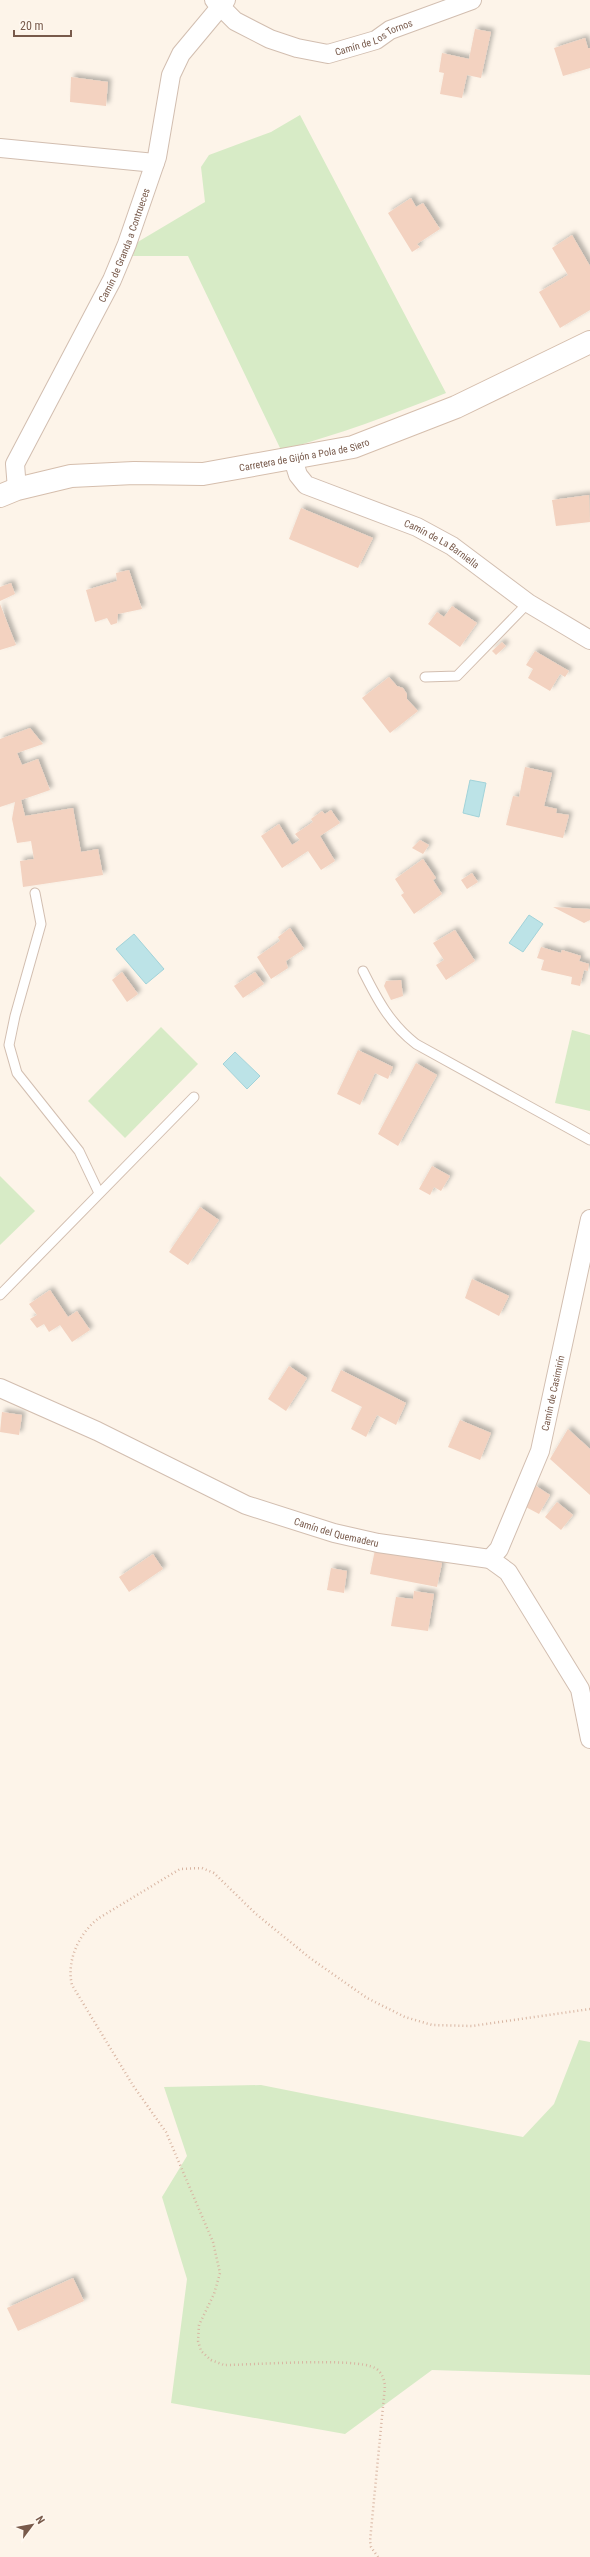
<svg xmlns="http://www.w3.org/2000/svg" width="590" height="2557" viewBox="0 0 590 2557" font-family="'Roboto Condensed',sans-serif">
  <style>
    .green { fill: #d7ebc6 }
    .water { fill: #bce3e7; stroke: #a2d3d9 }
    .building { fill: #f3d2c0; filter: url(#shadow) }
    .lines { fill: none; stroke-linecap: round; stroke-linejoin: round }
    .lane-casing { stroke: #d2beb0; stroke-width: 11 }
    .street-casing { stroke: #d2beb0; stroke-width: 20 }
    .secondary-casing { stroke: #d5bead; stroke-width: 24 }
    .path { stroke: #d8b5a2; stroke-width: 2.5; stroke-dasharray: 1 3; stroke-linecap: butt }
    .lane { stroke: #fff; stroke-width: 9 }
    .street { stroke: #fff; stroke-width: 18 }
    .secondary { stroke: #fff; stroke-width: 22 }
    .labels { text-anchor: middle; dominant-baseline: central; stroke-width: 3.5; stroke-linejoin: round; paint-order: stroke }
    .street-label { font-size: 10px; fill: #785a4b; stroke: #fff8f0 }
  </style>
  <defs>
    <filter id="shadow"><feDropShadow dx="3.5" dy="-3.5" stdDeviation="2" flood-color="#0004"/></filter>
  </defs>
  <rect width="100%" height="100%" fill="#fdf4e9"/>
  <g class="green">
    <path d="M300,115L446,393C391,415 338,435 281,450L188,256H133L136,243L205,202L201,167L209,155L271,132Z"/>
    <polygon points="161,1027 198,1064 125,1138 88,1101"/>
    <polygon points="572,1030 590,1035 590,1111 555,1103"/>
    <polygon points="0,1176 35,1211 0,1245"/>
    <polygon points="579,2040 590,2042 590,2375 432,2370 345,2434 171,2403 187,2279 162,2197 187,2156 164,2087 261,2085 523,2137 554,2104"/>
  </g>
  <g class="water">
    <polygon points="470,780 486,783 479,817 463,813"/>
    <polygon points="529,915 543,924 523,952 509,943"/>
    <polygon points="134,934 164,969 146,984 116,949"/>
    <polygon points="235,1052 260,1076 247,1089 223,1064"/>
  </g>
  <g class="building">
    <polygon points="475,29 491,32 481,78 467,75 462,98 440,94 444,73 439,72 442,53 469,59"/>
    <polygon points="585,38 588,48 590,48 590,68 563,76 554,48"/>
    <polygon points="71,77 108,82 106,106 70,102"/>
    <polygon points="411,198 416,207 423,203 440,229 417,244 420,247 412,252 388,213"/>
    <polygon points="572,235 590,266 590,310 560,328 539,292 568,275 552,248"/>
    <polygon points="589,495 590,522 556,526 552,500"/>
    <polygon points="301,508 373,538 358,568 289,539"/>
    <polygon points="129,570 142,609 118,614 117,623 111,625 107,618 95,622 86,590 117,581 116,573"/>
    <polygon points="11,583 15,594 0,601 0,587"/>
    <polygon points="0,604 16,645 0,650"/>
    <polygon points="452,606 477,623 460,647 428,624 437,612 444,617"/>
    <polygon points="502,642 506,646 496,655 492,651"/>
    <polygon points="535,651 569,671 565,677 560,674 550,691 528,678 533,669 526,665"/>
    <polygon points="389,677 397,686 403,688 407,694 407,699 418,711 390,733 362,698"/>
    <polygon points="30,728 43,744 17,753 22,765 38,759 50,790 21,800 25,816 73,808 81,852 98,849 103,875 23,887 20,861 34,859 31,841 17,843 12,819 15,802 0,807 0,739"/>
    <polygon points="525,767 552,773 544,806 557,809 556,813 569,815 563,838 506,825 513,796 519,797"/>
    <polygon points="331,810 340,823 320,836 335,861 321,870 308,851 282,868 261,836 279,824 292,845 300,840 295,834 313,822 311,819 322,811 325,814"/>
    <polygon points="420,840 429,845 423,854 412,848"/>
    <polygon points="423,859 436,878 433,880 442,894 414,914 401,895 404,893 395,879"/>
    <polygon points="472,873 478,882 467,889 461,880"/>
    <polygon points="553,907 590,909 590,920 584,923"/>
    <polygon points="290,928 304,949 286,961 288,968 271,979 257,957 280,941 278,937"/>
    <polygon points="455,930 475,961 446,980 436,965 444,960 433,943"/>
    <polygon points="541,947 561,953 562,950 581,956 579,961 589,964 588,971 584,970 580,986 571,984 572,977 541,970 544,960 537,958"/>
    <polygon points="122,972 138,994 127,1002 112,980"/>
    <polygon points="255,972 264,984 243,998 234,986"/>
    <polygon points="401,980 403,996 391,1000 384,986 386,981"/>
    <polygon points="358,1050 393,1067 388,1079 375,1073 360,1105 337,1094"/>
    <polygon points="416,1063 437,1075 398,1146 378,1134"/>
    <polygon points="432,1166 450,1176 441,1191 434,1187 430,1195 419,1189"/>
    <polygon points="200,1207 219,1220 188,1265 169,1252"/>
    <polygon points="472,1279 509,1296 499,1316 465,1298"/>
    <polygon points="50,1290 68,1317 77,1311 90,1330 72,1342 60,1325 49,1332 44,1324 37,1328 30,1319 37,1315 29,1304"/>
    <polygon points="289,1366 307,1378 286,1411 268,1399"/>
    <polygon points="341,1370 406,1403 396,1425 377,1415 366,1437 351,1429 362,1407 331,1391"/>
    <polygon points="2,1412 22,1415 19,1435 0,1432"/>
    <polygon points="460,1420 491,1433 480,1460 448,1447"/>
    <polygon points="568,1429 590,1449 590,1495 550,1459"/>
    <polygon points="536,1486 550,1495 539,1514 524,1506"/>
    <polygon points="557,1502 573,1515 561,1530 545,1517"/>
    <polygon points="375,1550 442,1563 437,1587 370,1574"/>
    <polygon points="153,1554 163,1569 129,1592 119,1577"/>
    <polygon points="331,1568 347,1571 344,1593 327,1590"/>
    <polygon points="414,1591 434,1594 428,1631 391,1626 396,1597 413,1599"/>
    <polygon points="73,2278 84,2301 18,2331 7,2308"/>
  </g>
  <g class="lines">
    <g class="lane-casing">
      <g id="lane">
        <polyline points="425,677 457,676 528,603"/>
        <polyline points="35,893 41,924 15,1016 9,1045 17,1073 79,1151 99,1193"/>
        <path d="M363,971C377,999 390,1024 416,1044L590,1140"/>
        <polyline points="0,1295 194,1097"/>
      </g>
    </g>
    <g class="street-casing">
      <g id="street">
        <path id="s1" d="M214,0L235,21L270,39L297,48L328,54L376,40L390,30L472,0"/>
        <polyline points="0,148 155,163"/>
        <path id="s2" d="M293,459L298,475L306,485L417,527L452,546L528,603L590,640"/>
        <path id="s3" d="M17,489L15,464L112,280L127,244L157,157L171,75L181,54L226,0"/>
        <path id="s4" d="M0,1388L97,1431L246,1505L334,1533L378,1543L490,1559L508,1572L580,1689L590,1739"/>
        <path id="s5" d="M490,1559L499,1549L540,1451L590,1219"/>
      </g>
    </g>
    <g class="secondary-casing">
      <g id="secondary">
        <path id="s6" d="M0,496L17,489L71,476L134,473L203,474L353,447L456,407L590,342"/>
      </g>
    </g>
    <path class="path" d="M378,2557L371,2547L370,2541L385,2386C384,2379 382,2372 375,2368C356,2357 252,2365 224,2365L211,2360L201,2351L198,2341L199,2325L214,2294L220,2273L213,2242L166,2132L134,2087L72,1985C66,1961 79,1933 99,1918L180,1869L202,1868L214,1873L256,1914L310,1958L367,1998L405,2017L432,2025L472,2026L590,2009"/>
    <use href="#lane" class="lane"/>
    <use href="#street" class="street"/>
    <use href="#secondary" class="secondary"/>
  </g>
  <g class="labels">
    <g class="street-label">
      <text stroke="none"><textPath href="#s1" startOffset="178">Camín de Los Tornos</textPath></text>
      <text stroke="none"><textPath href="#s3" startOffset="270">Camín de Granda a Contrueces</textPath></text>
      <text stroke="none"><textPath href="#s6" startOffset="309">Carretera de Gijón a Pola de Siero</textPath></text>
      <text stroke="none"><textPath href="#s2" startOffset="178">Camín de La Barniella</textPath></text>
      <text stroke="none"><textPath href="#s5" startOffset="179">Camín de Casimirín</textPath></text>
      <text stroke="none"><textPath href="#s4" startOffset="367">Camín del Quemaderu</textPath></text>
    </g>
  </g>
  <g transform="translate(32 2525) rotate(58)" stroke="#fff8f0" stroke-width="3" paint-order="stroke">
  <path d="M0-3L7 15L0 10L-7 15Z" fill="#785a4b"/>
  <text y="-6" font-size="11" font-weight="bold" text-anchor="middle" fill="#785a4b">N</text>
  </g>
  <path d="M14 30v6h57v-6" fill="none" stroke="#785a4b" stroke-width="2"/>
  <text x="20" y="30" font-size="12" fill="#785a4b" stroke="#fff8f0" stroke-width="3" paint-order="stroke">20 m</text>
</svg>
